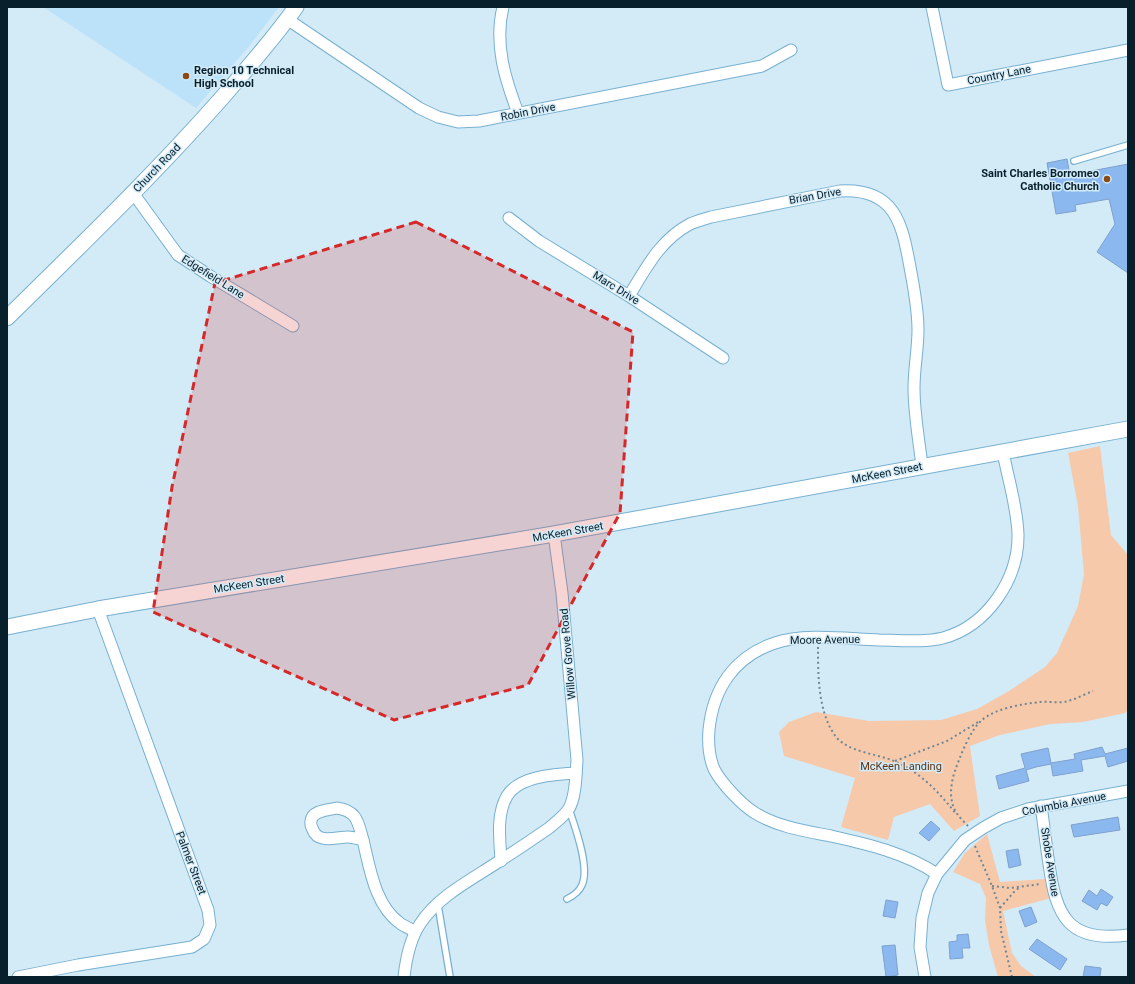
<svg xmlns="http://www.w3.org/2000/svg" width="1135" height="984" viewBox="0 0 1135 984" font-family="Roboto,sans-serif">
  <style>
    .built { fill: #bce2f9 }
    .green { fill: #f7c9ab }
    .building { fill: #8cb8f0; stroke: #7ea1cd }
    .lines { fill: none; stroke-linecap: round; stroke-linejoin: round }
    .lane-casing { stroke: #77b0d0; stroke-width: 8 }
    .street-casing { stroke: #77b0d0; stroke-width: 13 }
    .secondary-casing { stroke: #77b0d0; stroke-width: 17 }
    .path { stroke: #708794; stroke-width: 2; stroke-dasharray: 2 3; stroke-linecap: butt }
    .lane { stroke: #fff; stroke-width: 5.5 }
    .street { stroke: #fff; stroke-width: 11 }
    .secondary { stroke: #fff; stroke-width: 15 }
    .marked { fill: #d62828; fill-opacity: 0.2; stroke: #d62828; stroke-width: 3; stroke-dasharray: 8 5; stroke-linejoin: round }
    .poi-dot { fill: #8b4a15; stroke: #d3eaf7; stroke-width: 1.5 }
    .labels { text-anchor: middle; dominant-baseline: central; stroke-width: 3; stroke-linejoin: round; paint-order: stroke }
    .poi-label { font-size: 11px; font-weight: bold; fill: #08202c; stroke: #d3eaf7; text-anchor: start }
    .street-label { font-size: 11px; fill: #08202c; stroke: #d3eaf7 }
    .park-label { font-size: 11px; fill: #5d3314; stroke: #d3eaf7 }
  </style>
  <rect width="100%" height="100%" fill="#d3eaf7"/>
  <polygon class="built" points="43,7 279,7 250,45 196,108"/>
  <g class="green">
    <polygon points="1100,446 1111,535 1128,555 1128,710 1125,713 1083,722 1050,724 1000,735 970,746 980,816 954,831 930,804 894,817 888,840 841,827 855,778 784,756 779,732 789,722 816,712 869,721 941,720 977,709 1009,691 1045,667 1057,653 1078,606 1084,574 1078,506 1068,453"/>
    <polygon points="987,834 1000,882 1045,879 1051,898 1003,911 1012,953 1021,966 1036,977 998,977 989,945 985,920 986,898 980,884 953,872 965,853"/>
  </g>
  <g class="building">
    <polygon points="1067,159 1070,175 1128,164 1128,273 1097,252 1115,224 1109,199 1075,205 1076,211 1056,214 1047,163"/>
    <polygon points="1102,747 1105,754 1128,748 1128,761 1108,767 1105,756 1081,760 1083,771 1053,776 1051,764 1036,767 1026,770 1029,781 999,789 996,776 1025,768 1021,754 1048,748 1051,763 1075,759 1074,754"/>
    <polygon points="1118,817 1120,830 1074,837 1071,825"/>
    <polygon points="931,821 940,829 929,841 919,833"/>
    <polygon points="1018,849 1021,865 1009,868 1006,851"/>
    <polygon points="1101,889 1113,897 1107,906 1101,903 1097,910 1082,901 1089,890 1097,896"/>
    <polygon points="886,900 898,902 895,918 883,916"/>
    <polygon points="1031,907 1037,922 1025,927 1019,911"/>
    <polygon points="968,934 970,948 962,948 963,958 950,959 949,942 957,941 957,935"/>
    <polygon points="1037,939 1067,959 1060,970 1029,949"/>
    <polygon points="895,945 898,975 886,977 882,946"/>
    <polygon points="1085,966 1101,968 1100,977 1083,977"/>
  </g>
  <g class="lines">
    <g class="lane-casing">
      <g id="lane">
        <polyline points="1074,161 1128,145"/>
        <path d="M567,899C573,896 579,892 582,885C590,867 575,827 569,809"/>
        <polyline points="438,905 450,977"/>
      </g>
    </g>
    <g class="street-casing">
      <g id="street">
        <path d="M503,7C494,44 505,79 518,113"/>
        <polyline points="932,7 948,85 1128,50"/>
        <polyline points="287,19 419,108 438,117 458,122 479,121 762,66 791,50"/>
        <polyline points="133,193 178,255 210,276 293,326"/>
        <polyline points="509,218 539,241 629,296 723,358"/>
        <path d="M629,296C646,268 660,240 690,224C697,221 704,219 711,217L840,191C895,188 902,223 910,267C914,288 918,309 918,330C918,349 914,368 914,388C914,414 919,440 922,466"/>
        <path d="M1041,806C1044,826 1046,845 1049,864C1056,917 1069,943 1128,935"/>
        <path d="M337,808C358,811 358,823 363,840C358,839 353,837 348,837C337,837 318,844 313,830C312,828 310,824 311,821C312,810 329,810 337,808Z"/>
        <path d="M363,840C370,869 375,906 401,924C406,927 411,929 415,932"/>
        <path d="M501,861C500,840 496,815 507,796C519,776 556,774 576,773"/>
        <path d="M937,874C906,853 867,844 831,836C805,831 778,827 755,813C742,805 721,783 714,769C709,757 708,742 709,730C713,688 735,656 775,643C805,633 847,639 879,640C900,640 923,643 943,638C987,626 1019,579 1018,534C1017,506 1008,479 1003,452"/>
        <polyline points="18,977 78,965 192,947 204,939 210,925 208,910 98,609"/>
        <path d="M404,977C406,959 410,939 420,924C439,895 473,879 501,860C517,850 533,839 549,828C556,822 563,817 568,810C576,799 576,774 577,760L562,593L554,534"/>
        <polyline points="925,977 920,947 922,918 928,893 937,874 965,840 983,828 1001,818 1028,809 1128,791"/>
      </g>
    </g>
    <g class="secondary-casing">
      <g id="secondary">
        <path d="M7,318C82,244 158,171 227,92C251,64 275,37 296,7"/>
        <polyline points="7,627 98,609 554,534 1128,429"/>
      </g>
    </g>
    <g class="path">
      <path d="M818,647C818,675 818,710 834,734C845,752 875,753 894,761C920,772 939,792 956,814"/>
      <polyline points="895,761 947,741 980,721"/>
      <path d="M968,826C964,822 959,817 956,812C948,799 951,781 956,768C961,754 971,729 982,720C996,708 1023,704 1040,702C1049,701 1059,704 1068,701C1076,699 1085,694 1093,691"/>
      <polyline points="975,846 992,886 1000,908 1001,931 1012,977"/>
      <polyline points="992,886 1010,888 1041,884"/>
      <polyline points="1000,908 1014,892 1020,887"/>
    </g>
    <use href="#lane" class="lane"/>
    <use href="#street" class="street"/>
    <use href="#secondary" class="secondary"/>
  </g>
  <path class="marked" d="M416,222L633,332L620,513L528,685L394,720L153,612L172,487L215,283Z"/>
  <g class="poi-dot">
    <circle cx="186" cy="76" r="4"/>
    <circle cx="1107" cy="179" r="4"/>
  </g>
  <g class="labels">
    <g class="poi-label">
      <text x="194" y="70">Region 10 Technical<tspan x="194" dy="13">High School</tspan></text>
      <text x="1099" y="173" text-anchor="end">Saint Charles Borromeo<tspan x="1099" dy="13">Catholic Church</tspan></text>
    </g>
    <g class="street-label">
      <text transform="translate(999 75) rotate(-11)">Country Lane</text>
      <text transform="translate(528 112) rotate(-11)">Robin Drive</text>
      <text transform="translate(157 168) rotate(-46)">Church Road</text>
      <text transform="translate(815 196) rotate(-10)">Brian Drive</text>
      <text transform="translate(213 277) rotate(32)">Edgefield Lane</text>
      <text transform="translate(616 288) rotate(32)">Marc Drive</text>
      <text transform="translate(887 473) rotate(-11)">McKeen Street</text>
      <text transform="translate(568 532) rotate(-10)">McKeen Street</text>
      <text transform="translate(249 584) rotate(-9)">McKeen Street</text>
      <text transform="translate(825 640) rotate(-1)">Moore Avenue</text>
      <text transform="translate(568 654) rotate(-95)">Willow Grove Road</text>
      <text transform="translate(1064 804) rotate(-11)">Columbia Avenue</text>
      <text transform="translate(1050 862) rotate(81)">Shobe Avenue</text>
      <text transform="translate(191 863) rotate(69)">Palmer Street</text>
    </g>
    <g class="park-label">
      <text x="901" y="766">McKeen Landing</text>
    </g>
  </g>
  <rect width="1135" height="984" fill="none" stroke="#08202c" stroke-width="16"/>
</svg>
